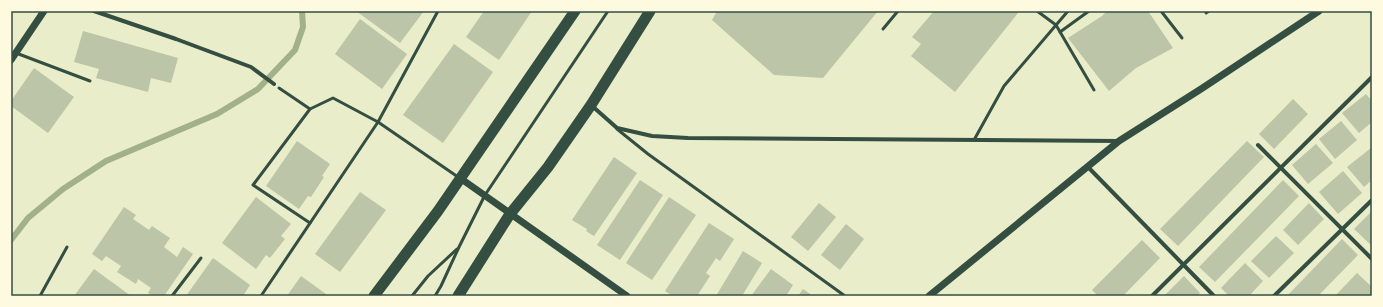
<svg xmlns="http://www.w3.org/2000/svg" width="1383" height="307" viewBox="0 0 1383 307" font-family="Arial,sans-serif">
  <style>
    .lines { fill: none; stroke-linecap: round; stroke-linejoin: round }
    .stream { stroke: #a3b18a; stroke-width: 6 }
    .building { fill: #bcc5a7 }
    .service { stroke: #344e41; stroke-width: 3 }
    .minor { stroke: #344e41; stroke-width: 4 }
    .tertiary { stroke: #344e41; stroke-width: 7 }
    .trunk { stroke: #344e41; stroke-width: 11 }
    .neatline { fill: none; stroke: #344e41; stroke-width: 1.5 }
  </style>
  <rect width="100%" height="100%" fill="#e9edc9"/>
  <g class="lines">
    <polyline class="stream" points="11,240 28,218 63,189 106,161 217,114 258,89 295,50 303,27 302,11"/>
  </g>
  <g class="building">
    <polygon points="356,11 424,11 400,43"/>
    <polygon points="484,11 532,11 499,60 466,37"/>
    <polygon points="717,11 878,11 823,78 774,75 712,20"/>
    <polygon points="934,11 1015,11 1018,13 955,92 911,56 921,44 912,37"/>
    <polygon points="1107,11 1148,11 1173,48 1136,68 1109,91 1068,38 1102,16"/>
    <polygon points="360,19 407,54 382,89 335,54"/>
    <polygon points="83,31 178,58 171,83 151,78 148,92 96,78 99,69 74,62"/>
    <polygon points="454,44 493,72 443,143 403,115"/>
    <polygon points="34,68 74,97 48,133 11,106 11,101"/>
    <polygon points="1366,94 1372,101 1372,122 1359,133 1342,113"/>
    <polygon points="1293,99 1308,114 1274,149 1259,134"/>
    <polygon points="1341,121 1357,140 1335,159 1319,139"/>
    <polygon points="297,141 330,164 322,176 324,177 311,197 308,196 299,209 266,186"/>
    <polygon points="1247,141 1264,157 1178,246 1160,229"/>
    <polygon points="1316,144 1333,163 1308,184 1292,165"/>
    <polygon points="1371,148 1372,180 1364,187 1347,167"/>
    <polygon points="614,157 637,173 594,236 586,231 587,229 572,220"/>
    <polygon points="1343,171 1362,193 1338,214 1319,192"/>
    <polygon points="640,180 663,195 620,260 597,245"/>
    <polygon points="1283,180 1299,196 1215,282 1199,267"/>
    <polygon points="360,192 386,210 340,272 315,254"/>
    <polygon points="256,197 291,224 281,236 285,239 270,258 266,255 256,269 222,243"/>
    <polygon points="669,197 696,215 652,280 626,263"/>
    <polygon points="819,203 836,217 808,251 791,237"/>
    <polygon points="1309,203 1324,219 1298,245 1283,230"/>
    <polygon points="124,207 136,215 133,219 149,230 152,226 170,238 164,247 177,257 183,247 193,254 164,296 153,296 148,293 151,288 138,279 136,284 117,272 121,266 106,256 102,261 92,254"/>
    <polygon points="1372,211 1372,246 1354,229"/>
    <polygon points="709,223 734,239 720,261 716,258 706,273 710,276 697,296 673,296 665,291"/>
    <polygon points="846,224 864,239 840,270 821,255"/>
    <polygon points="1276,236 1294,253 1269,278 1251,261"/>
    <polygon points="1342,239 1358,255 1318,296 1287,296"/>
    <polygon points="1142,240 1160,258 1123,296 1098,296 1092,290"/>
    <polygon points="743,251 762,263 742,296 716,296"/>
    <polygon points="213,258 250,285 243,296 186,296"/>
    <polygon points="1245,263 1263,281 1249,296 1229,296 1221,288"/>
    <polygon points="94,269 131,296 74,296"/>
    <polygon points="771,269 793,285 786,296 751,296"/>
    <polygon points="1357,273 1372,287 1372,293 1369,296 1335,296"/>
    <polygon points="301,276 326,294 324,296 287,296"/>
    <polygon points="1184,276 1200,293 1197,296 1164,296"/>
    <polygon points="803,289 813,296 798,296"/>
  </g>
  <g class="lines">
    <g class="service">
      <polyline points="1037,11 1056,25 1094,90"/>
      <polyline points="1161,11 1182,38"/>
      <polyline points="1206,13 1209,11"/>
      <polyline points="883,29 898,11"/>
      <polyline points="1060,32 1089,11"/>
      <polyline points="16,53 90,81"/>
      <polyline points="279,88 310,109 253,185 310,223"/>
      <polyline points="310,109 333,98 378,122 458,177"/>
      <polyline points="617,129 648,154 845,296"/>
      <polyline points="974,140 1004,86 1068,11"/>
      <polyline points="40,296 67,247"/>
      <polyline points="172,296 201,258"/>
      <polyline points="261,296 378,122 438,11"/>
      <polyline points="412,296 428,276 457,249"/>
      <polyline points="435,296 441,286 459,247 485,195 608,11"/>
    </g>
    <g class="minor">
      <polyline points="94,11 176,39 251,67 274,84"/>
      <polyline points="591,105 617,128 652,136 688,138 1119,141"/>
      <polyline points="1258,145 1372,259"/>
      <polyline points="1087,166 1214,296"/>
      <polyline points="1152,296 1372,77"/>
      <polyline points="1274,296 1372,200"/>
    </g>
    <g class="tertiary">
      <polyline points="11,60 44,11"/>
      <polyline points="460,178 627,296"/>
      <polyline points="929,296 1119,141 1201,89 1319,11"/>
    </g>
    <g class="trunk">
      <polyline points="374,296 438,211 575,11"/>
      <polyline points="458,296 510,214 548,167 591,105 650,11"/>
    </g>
  </g>
  <rect width="1383" height="307" fill="none" stroke="#fefae0" stroke-width="24"/>
  <rect x="12" y="12" width="1359" height="283" class="neatline"/>
</svg>
